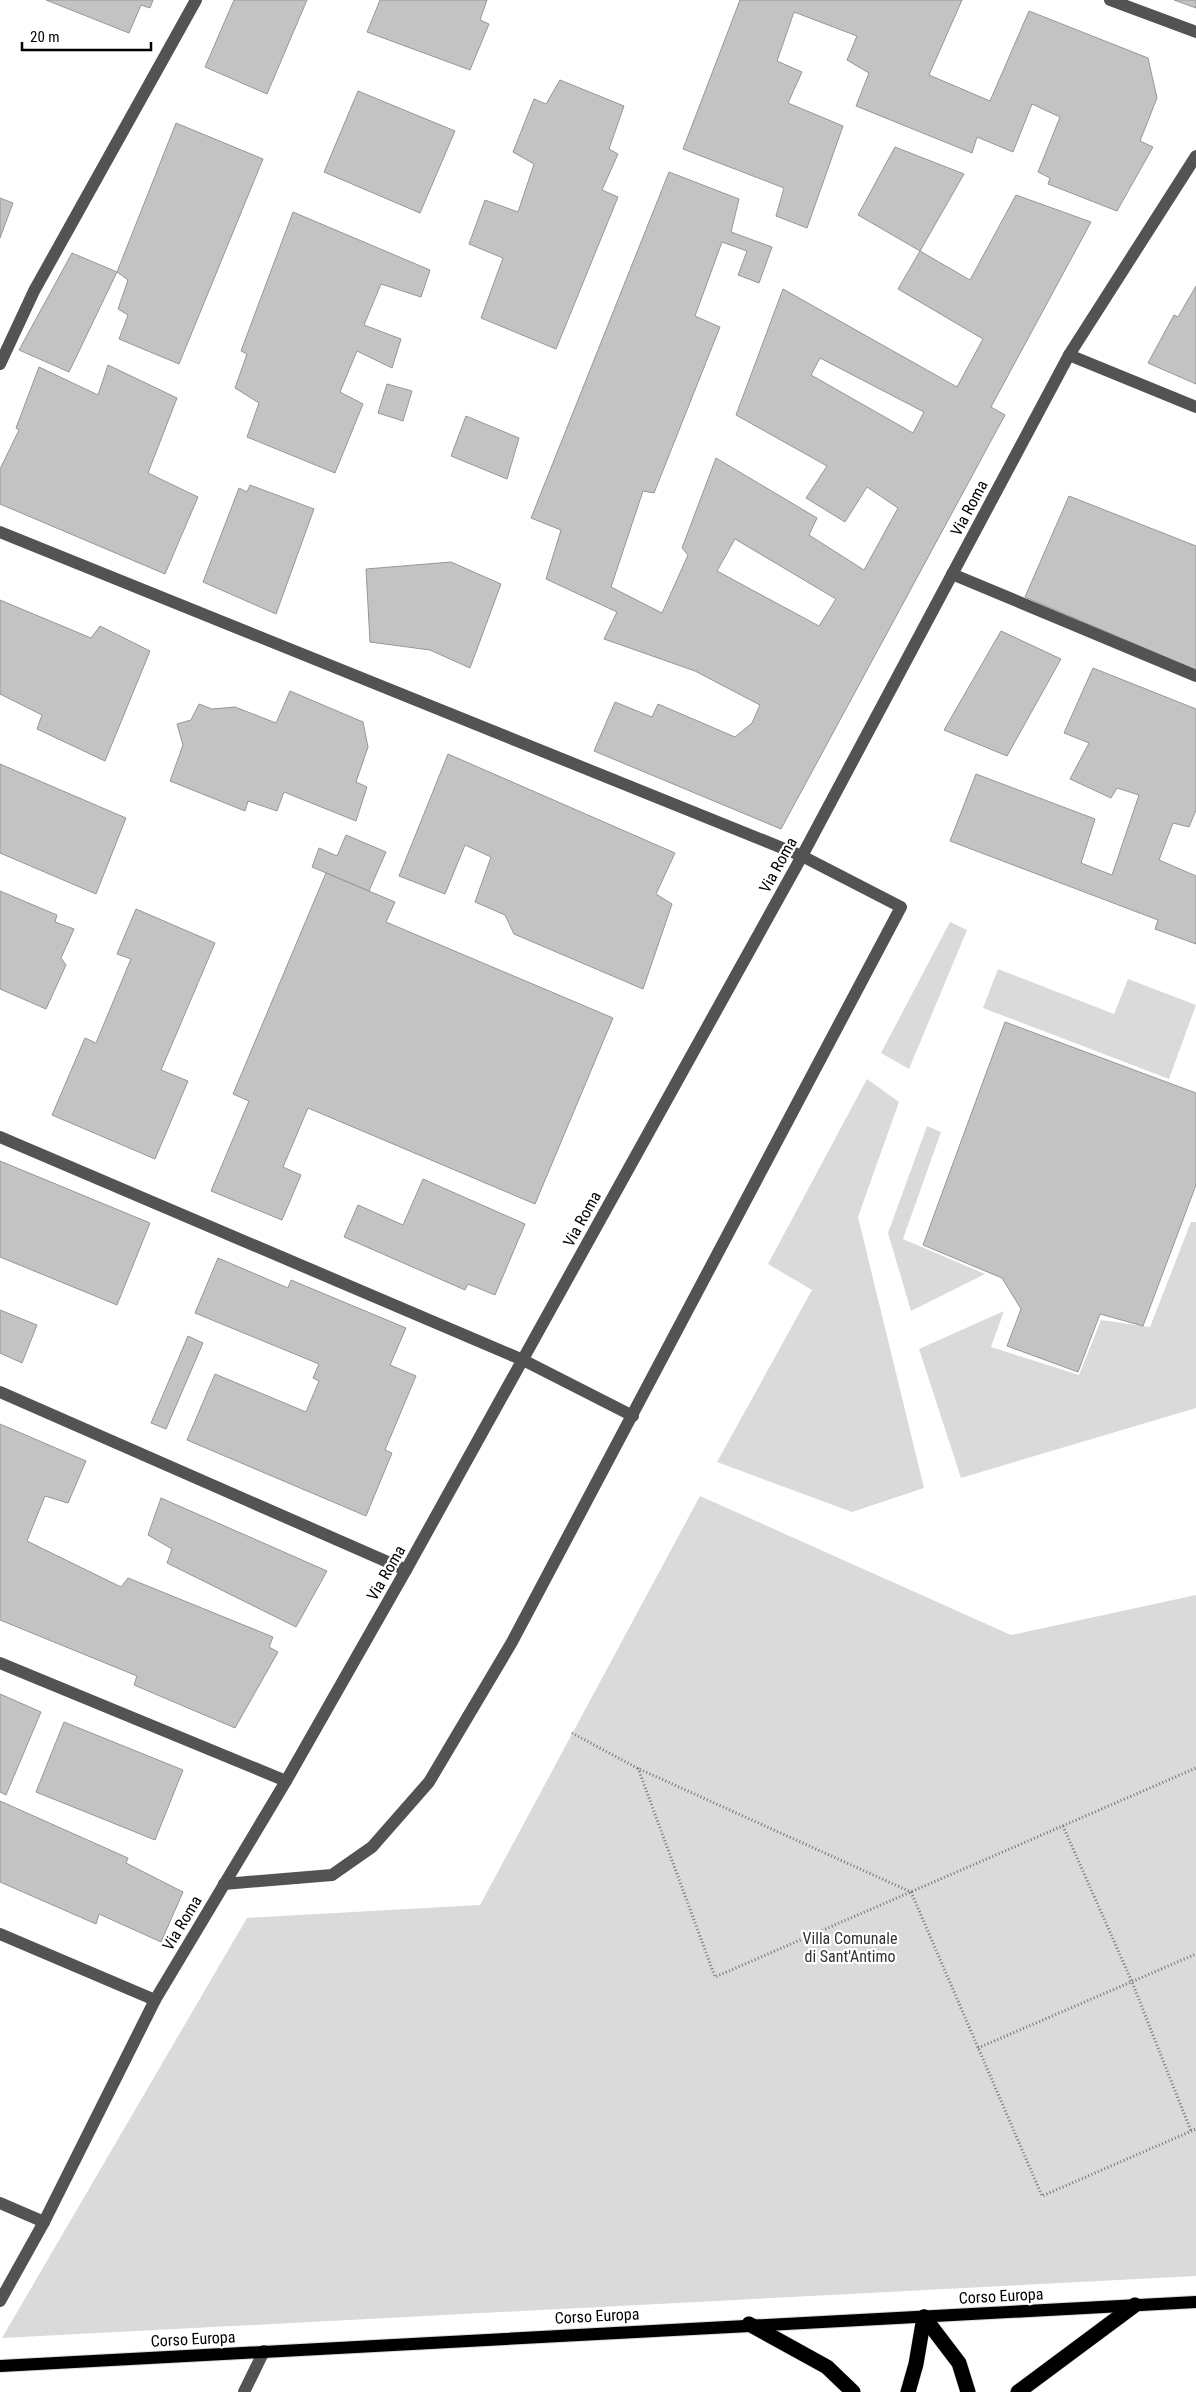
<svg xmlns="http://www.w3.org/2000/svg" width="1196" height="2392" viewBox="0 0 1196 2392" font-family="'Roboto Condensed',sans-serif">
  <style>
    .green { fill: #dadada }
    .building { fill: #c3c3c3; stroke: #979797; fill-rule: evenodd }
    .lines { fill: none; stroke-linecap: round; stroke-linejoin: round }
    .major-casing { stroke: #dbdbdb; stroke-width: 14 }
    .highway-casing { stroke: #dbdbdb; stroke-width: 16 }
    .path { stroke: #757575; stroke-width: 3; stroke-dasharray: 1 2.5; stroke-linecap: butt }
    .minor { stroke: #535353; stroke-width: 12 }
    .major { stroke: #000; stroke-width: 12 }
    .highway { stroke: #000; stroke-width: 15 }
    .labels { text-anchor: middle; dominant-baseline: central; stroke-width: 4.5; stroke-linejoin: round; paint-order: stroke }
    .street-label { font-size: 16px; fill: #000; stroke: #fff }
    .park-label { font-size: 16px; fill: #313131; stroke: #fff }
  </style>
  <rect width="100%" height="100%" fill="#fff"/>
  <g class="green">
    <polygon points="950,922 967,930 909,1069 881,1053"/>
    <polygon points="998,969 1114,1014 1128,979 1196,1005 1169,1079 983,1008"/>
    <polygon points="867,1079 899,1102 858,1217 924,1488 852,1512 717,1462 812,1290 768,1264"/>
    <polygon points="927,1126 941,1132 903,1239 985,1274 911,1311 888,1233"/>
    <polygon points="1191,1222 1196,1222 1196,1408 961,1478 919,1349 1004,1311 991,1347 1079,1375 1101,1320 1150,1327"/>
    <polygon points="700,1496 1011,1635 1196,1595 1196,2276 2,2338 247,1918 480,1905"/>
  </g>
  <g class="building">
    <polygon points="46,0 153,0 150,8 141,5 129,33"/>
    <polygon points="234,0 307,0 267,94 205,67"/>
    <polygon points="380,0 487,0 480,20 489,24 470,70 367,32"/>
    <polygon points="740,0 962,0 929,75 990,101 1029,11 1148,58 1157,98 1140,141 1153,147 1117,211 1048,184 1050,178 1038,172 1060,117 1032,104 1013,152 977,137 972,153 856,106 869,73 847,60 857,36 794,12 777,61 802,72 788,103 843,126 807,228 776,216 784,188 683,149"/>
    <polygon points="1174,0 1196,0 1196,8"/>
    <polygon points="560,80 624,106 609,149 618,154 602,190 618,197 556,349 481,318 503,258 469,244 485,200 518,212 534,164 513,152 534,99 546,104"/>
    <polygon points="358,91 455,131 420,213 324,172"/>
    <polygon points="176,123 263,159 179,364 119,339 128,315 118,309 128,280 117,272"/>
    <polygon points="895,147 964,174 920,251 858,215"/>
    <path d="M669,172L739,199L731,232L772,247L759,283L738,275L747,251L722,242L695,316L720,327L654,493L643,491L611,587L662,613L688,555L682,548L716,458L817,518L809,535L864,570L898,508L867,487L845,522L806,498L827,466L736,415L783,289L957,387L983,339L898,289L920,251L970,280L1016,195L1091,222L991,407L1005,415L781,829L594,751L615,702L652,717L658,704L735,737L752,723L760,705L695,671L604,639L617,612L546,579L561,530L531,518ZM820,358L924,412L913,433L811,375ZM735,539L836,599L819,626L717,571Z"/>
    <polygon points="0,198 13,203 0,238"/>
    <polygon points="293,212 430,270 421,297 381,284 364,325 401,339 392,368 357,351 340,392 363,404 335,473 247,437 259,403 235,388 247,354 241,351"/>
    <polygon points="72,253 117,272 69,372 19,350"/>
    <polygon points="1196,286 1196,384 1148,363 1174,315 1178,317"/>
    <polygon points="108,365 177,398 148,473 198,497 165,574 0,504 0,469 19,430 16,428 39,367 98,395"/>
    <polygon points="387,384 412,391 403,421 378,413"/>
    <polygon points="466,416 519,438 507,479 451,456"/>
    <polygon points="250,485 314,509 276,614 203,582 239,488 247,492"/>
    <polygon points="1069,496 1196,546 1196,670 1025,597"/>
    <polygon points="451,562 501,584 470,668 430,650 370,642 366,569"/>
    <polygon points="0,600 91,638 100,626 150,651 105,761 37,729 42,715 0,694"/>
    <polygon points="1001,631 1061,659 1007,756 944,730"/>
    <polygon points="1093,668 1196,709 1196,810 1189,827 1173,823 1159,860 1196,876 1196,944 1155,929 1158,920 950,841 976,774 1095,819 1081,863 1112,875 1139,795 1117,788 1111,798 1070,779 1089,743 1064,733"/>
    <polygon points="290,691 363,722 368,747 356,782 367,787 356,821 284,792 277,811 248,801 245,811 170,781 183,745 177,724 191,720 199,704 212,709 235,707 276,723"/>
    <polygon points="448,754 675,853 656,894 672,904 643,989 514,934 505,915 475,902 491,857 465,845 445,894 399,876"/>
    <polygon points="0,764 126,818 96,894 0,853"/>
    <polygon points="346,835 386,852 369,891 312,867 319,848 337,856"/>
    <polygon points="326,873 395,902 386,922 613,1018 535,1204 308,1108 283,1167 301,1175 282,1220 211,1191 249,1101 233,1094"/>
    <polygon points="0,891 57,915 55,922 74,929 61,958 66,965 46,1009 0,989"/>
    <polygon points="136,909 215,943 161,1070 188,1081 155,1159 52,1115 85,1038 96,1043 131,959 117,954"/>
    <polygon points="1005,1022 1196,1093 1196,1185 1143,1326 1100,1314 1078,1372 1007,1346 1021,1309 1002,1278 923,1245"/>
    <polygon points="0,1161 150,1223 117,1305 0,1257"/>
    <polygon points="423,1179 525,1224 495,1295 468,1284 465,1290 344,1237 358,1205 403,1225"/>
    <polygon points="218,1258 288,1288 291,1280 406,1328 390,1365 416,1376 385,1450 392,1453 366,1516 187,1440 215,1374 306,1412 319,1381 313,1378 319,1364 195,1313"/>
    <polygon points="0,1310 37,1325 22,1363 0,1353"/>
    <polygon points="188,1336 203,1343 166,1429 151,1423"/>
    <polygon points="0,1424 86,1461 68,1503 45,1496 27,1541 121,1587 128,1578 273,1637 269,1647 278,1652 235,1728 134,1685 137,1676 0,1620"/>
    <polygon points="161,1498 327,1571 296,1627 167,1563 172,1549 148,1535"/>
    <polygon points="0,1694 41,1712 6,1795 0,1792"/>
    <polygon points="64,1722 183,1770 155,1840 36,1792"/>
    <polygon points="0,1801 128,1858 126,1863 183,1892 161,1942 99,1914 96,1924 0,1882"/>
  </g>
  <g class="lines">
    <g class="major-casing">
      <polyline id="major" points="0,2366 1196,2302"/>
    </g>
    <g class="highway-casing">
      <g id="highway">
        <polyline points="924,2317 959,2363 968,2392"/>
        <polyline points="749,2324 827,2367 853,2392"/>
        <polyline points="908,2392 916,2364 924,2317"/>
        <polyline points="1018,2392 1135,2305"/>
      </g>
    </g>
    <g class="path">
      <polyline points="572,1733 637,1768 911,1892 1042,2196 1196,2129"/>
      <polyline points="638,1768 715,1977 1196,1768"/>
      <polyline points="1063,1826 1132,1982 1191,2131"/>
      <polyline points="978,2048 1196,1954"/>
    </g>
    <g class="minor">
      <polyline points="1110,0 1196,32"/>
      <polyline points="1069,355 1196,407"/>
      <polyline points="0,364 34,291 196,0"/>
      <polyline points="0,532 802,856 901,907 512,1642 429,1782 372,1847 332,1875 224,1884"/>
      <polyline points="952,574 1196,676"/>
      <polyline points="0,1137 523,1360 633,1416"/>
      <polyline points="0,1392 406,1570"/>
      <polyline points="0,1663 286,1781"/>
      <polyline points="0,1934 155,2000"/>
      <polyline points="0,2203 44,2222"/>
      <polyline points="0,2301 44,2222 155,2000 286,1781 406,1570 802,856 1069,355 1196,156"/>
      <polyline points="244,2392 264,2351"/>
    </g>
    <use href="#major" class="major"/>
    <use href="#highway" class="highway"/>
  </g>
  <g class="labels">
    <g class="street-label">
      <text transform="translate(969 508) rotate(-62)">Via Roma</text>
      <text transform="translate(778 865) rotate(-61)">Via Roma</text>
      <text transform="translate(582 1219) rotate(-61)">Via Roma</text>
      <text transform="translate(386 1573) rotate(-60)">Via Roma</text>
      <text transform="translate(182 1923) rotate(-59)">Via Roma</text>
      <text transform="translate(1001 2296) rotate(-3)">Corso Europa</text>
      <text transform="translate(597 2316) rotate(-3)">Corso Europa</text>
      <text transform="translate(193 2339) rotate(-3)">Corso Europa</text>
    </g>
    <g class="park-label">
      <text x="850" y="1938">Villa Comunale<tspan x="850" dy="18">di Sant'Antimo</tspan></text>
    </g>
  </g>
  <path d="M22 42v8h129v-8" fill="none" stroke="#000000" stroke-width="2.5"/>
  <text x="30" y="42" font-size="15" fill="#000000" stroke="#ffffff" stroke-width="4" paint-order="stroke">20 m</text>
</svg>
